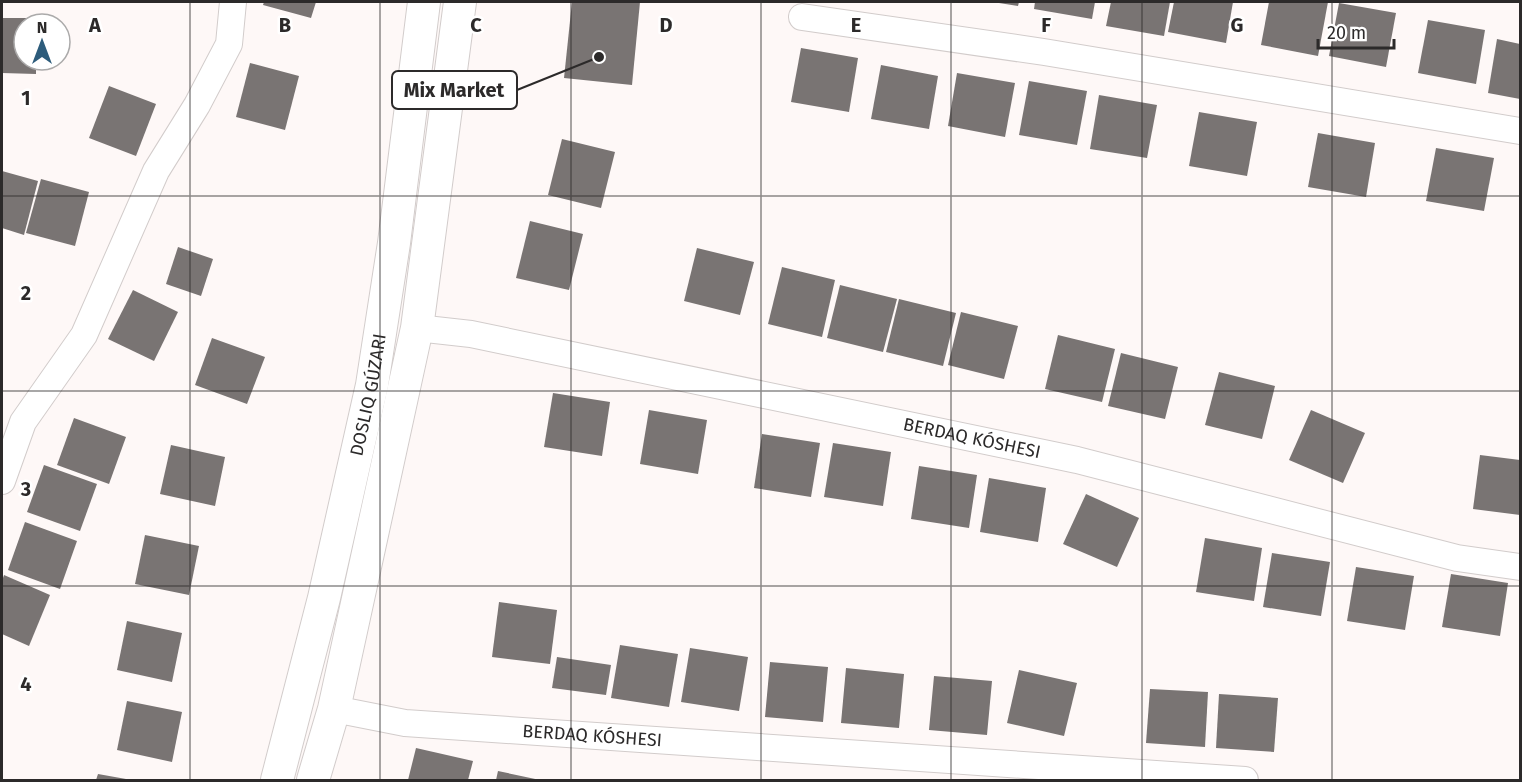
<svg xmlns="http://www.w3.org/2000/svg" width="1522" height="782" viewBox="0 0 1522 782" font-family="'Fira Sans',sans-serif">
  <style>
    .building { fill: #797473 }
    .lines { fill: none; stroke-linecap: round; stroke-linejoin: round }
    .minor-casing { stroke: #d2cccb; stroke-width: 28 }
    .major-casing { stroke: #d2cccb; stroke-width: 34 }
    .minor { stroke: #fff; stroke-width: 26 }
    .major { stroke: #fff; stroke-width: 32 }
    .grid { fill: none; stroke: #2c2a2a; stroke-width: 1.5; stroke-opacity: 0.55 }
    .labels { text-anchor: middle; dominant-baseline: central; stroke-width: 5; stroke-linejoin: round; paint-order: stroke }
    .street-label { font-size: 18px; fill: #2c2a2a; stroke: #fff }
    .grid-label { font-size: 20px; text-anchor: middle; font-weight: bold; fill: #2c2a2a; stroke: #fff; stroke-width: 5; stroke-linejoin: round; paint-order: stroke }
    .leader { fill: none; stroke: #2c2a2a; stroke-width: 2 }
    .callout-dot { fill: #2c2a2a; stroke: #fff; stroke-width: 2 }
    .callout { fill: #fff; stroke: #2c2a2a; stroke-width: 2 }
    .callout-label { font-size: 20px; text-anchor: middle; font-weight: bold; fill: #2c2a2a }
  </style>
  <rect width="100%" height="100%" fill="#fef8f7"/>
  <g class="building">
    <polygon points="264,2 316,2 311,18 263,5"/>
    <polygon points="572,2 640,2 632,85 564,78"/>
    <polygon points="999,2 1019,2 1018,6 999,3"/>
    <polygon points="1035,2 1095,2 1092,19 1034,9"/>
    <polygon points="1111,2 1170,2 1164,36 1106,26"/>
    <polygon points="1174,2 1233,2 1226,43 1168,32"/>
    <polygon points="1269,2 1328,2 1318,56 1261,45"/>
    <polygon points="1339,3 1396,13 1386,67 1329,56"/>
    <polygon points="2,18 36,18 36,24 24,24 24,60 36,60 36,74 2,73"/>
    <polygon points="1428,20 1485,30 1476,84 1418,73"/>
    <polygon points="1497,39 1520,44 1520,99 1488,93"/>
    <polygon points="801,48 858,58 849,112 791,102"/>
    <polygon points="250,63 299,76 285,130 236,117"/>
    <polygon points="881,65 938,76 929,129 871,119"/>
    <polygon points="957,73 1015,83 1005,137 948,126"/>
    <polygon points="1029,81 1087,91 1077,145 1019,135"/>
    <polygon points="109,86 156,104 136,156 89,138"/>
    <polygon points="1099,95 1157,105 1147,158 1090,149"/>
    <polygon points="1199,112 1257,122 1247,176 1189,166"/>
    <polygon points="1318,133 1375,143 1366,197 1308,187"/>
    <polygon points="562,139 615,152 601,208 548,195"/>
    <polygon points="1436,148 1494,158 1484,211 1426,201"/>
    <polygon points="2,171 38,181 24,235 2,228"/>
    <polygon points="41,179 89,192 75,246 26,233"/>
    <polygon points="530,221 583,234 569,290 516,278"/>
    <polygon points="178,247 213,259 201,296 166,284"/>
    <polygon points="697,248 754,262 740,315 684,301"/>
    <polygon points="782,267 835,280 822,337 768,324"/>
    <polygon points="840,285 897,299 883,352 827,338"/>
    <polygon points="133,290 178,312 154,361 108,339"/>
    <polygon points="899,299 956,313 943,366 886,352"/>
    <polygon points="961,312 1018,326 1004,379 948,365"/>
    <polygon points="1058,335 1115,349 1102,402 1045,389"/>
    <polygon points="212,338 265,357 247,404 195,385"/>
    <polygon points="1121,353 1178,367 1165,419 1108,406"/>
    <polygon points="1219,372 1275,386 1262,439 1205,425"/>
    <polygon points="553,393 610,402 602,456 544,447"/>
    <polygon points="649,410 707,420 698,474 640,464"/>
    <polygon points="1311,410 1365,433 1343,483 1289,460"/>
    <polygon points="74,418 126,437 109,484 57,465"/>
    <polygon points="762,434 820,443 811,497 754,488"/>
    <polygon points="833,443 891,452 883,506 824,497"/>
    <polygon points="171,445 225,457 215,506 160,494"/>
    <polygon points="1480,455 1520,460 1520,515 1473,509"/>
    <polygon points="44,465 97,484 80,531 27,512"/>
    <polygon points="919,466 977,475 969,528 911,519"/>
    <polygon points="989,478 1046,488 1038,542 980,532"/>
    <polygon points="1086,494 1139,518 1117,567 1063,544"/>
    <polygon points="25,522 77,541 60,589 8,570"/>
    <polygon points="145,535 199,546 189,595 135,584"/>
    <polygon points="1205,538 1262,548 1254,601 1196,592"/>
    <polygon points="1272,553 1330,562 1321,616 1263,607"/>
    <polygon points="1356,567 1414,576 1405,630 1347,621"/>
    <polygon points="1451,574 1508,583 1500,636 1442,627"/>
    <polygon points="4,575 50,595 29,646 2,634 2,581"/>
    <polygon points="499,602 557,610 550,664 492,657"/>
    <polygon points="127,621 182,633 172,682 117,670"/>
    <polygon points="620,645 678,654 669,707 611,698"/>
    <polygon points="690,648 748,657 739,711 681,702"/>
    <polygon points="557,657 611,665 606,695 552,688"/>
    <polygon points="770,662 828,667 823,722 765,717"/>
    <polygon points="846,668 904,674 899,728 841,723"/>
    <polygon points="1019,670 1077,683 1064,736 1007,723"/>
    <polygon points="934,676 992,681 987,735 929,730"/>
    <polygon points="1150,689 1208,692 1205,747 1146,743"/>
    <polygon points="1219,694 1278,698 1274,752 1216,748"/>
    <polygon points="127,701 182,712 172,762 117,750"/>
    <polygon points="416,748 473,761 468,780 408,780"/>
    <polygon points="498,771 540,780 496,780"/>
    <polygon points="98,774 126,779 126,780 96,780"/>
  </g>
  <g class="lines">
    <g class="minor-casing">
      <g id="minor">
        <polyline points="802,17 1044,52 1520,131"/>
        <path id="s1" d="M417,328L471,334L1077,460L1457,558L1520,567"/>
        <polyline points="2,481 23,422 84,335 156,171 197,105 229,44 233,2"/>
        <path id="s2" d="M334,709L405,723L1245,780"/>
      </g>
    </g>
    <g class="major-casing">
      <g id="major">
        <path id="s3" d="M277,780L324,598L372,385L394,243L424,2"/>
        <polyline points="313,780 334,709 417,328 460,2"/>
      </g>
    </g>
    <use href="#minor" class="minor"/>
    <use href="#major" class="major"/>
  </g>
  <path class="grid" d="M190,2V780M380,2V780M571,2V780M761,2V780M951,2V780M1142,2V780M1332,2V780M2,196H1520M2,391H1520M2,586H1520"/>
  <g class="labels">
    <g class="street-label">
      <text stroke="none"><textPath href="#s3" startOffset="396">DOSLIQ GÚZARI</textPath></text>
      <text stroke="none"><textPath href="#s1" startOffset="566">BERDAQ KÓSHESI</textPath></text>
      <text stroke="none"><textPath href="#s2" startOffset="260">BERDAQ KÓSHESI</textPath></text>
    </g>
  </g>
  <g class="grid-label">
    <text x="95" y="32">A</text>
    <text x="285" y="32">B</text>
    <text x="476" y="32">C</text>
    <text x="666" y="32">D</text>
    <text x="856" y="32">E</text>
    <text x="1046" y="32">F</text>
    <text x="1237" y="32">G</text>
    <text x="26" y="105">1</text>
    <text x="26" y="300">2</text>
    <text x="26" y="496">3</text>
    <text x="26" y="691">4</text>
  </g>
  <path class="leader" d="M599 57L517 90"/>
  <circle class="callout-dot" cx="599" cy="57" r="6"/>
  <rect class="callout" x="392" y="71" width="125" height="38" rx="6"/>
  <g class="callout-label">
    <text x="454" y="97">Mix Market</text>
  </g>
  <rect width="1522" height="782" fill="none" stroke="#2c2a2a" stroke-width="6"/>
  <g transform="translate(42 42)"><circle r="28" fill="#ffffff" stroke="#abaaaa" stroke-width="1.5"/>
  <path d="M0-4.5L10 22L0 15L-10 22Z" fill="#2d5c7b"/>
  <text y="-9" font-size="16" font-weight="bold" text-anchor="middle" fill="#2c2a2a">N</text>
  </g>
  <path d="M1318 39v9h76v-9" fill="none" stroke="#2c2a2a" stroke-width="3"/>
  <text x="1327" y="39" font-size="18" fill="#2c2a2a" stroke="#ffffff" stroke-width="4.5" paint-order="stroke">20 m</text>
</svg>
